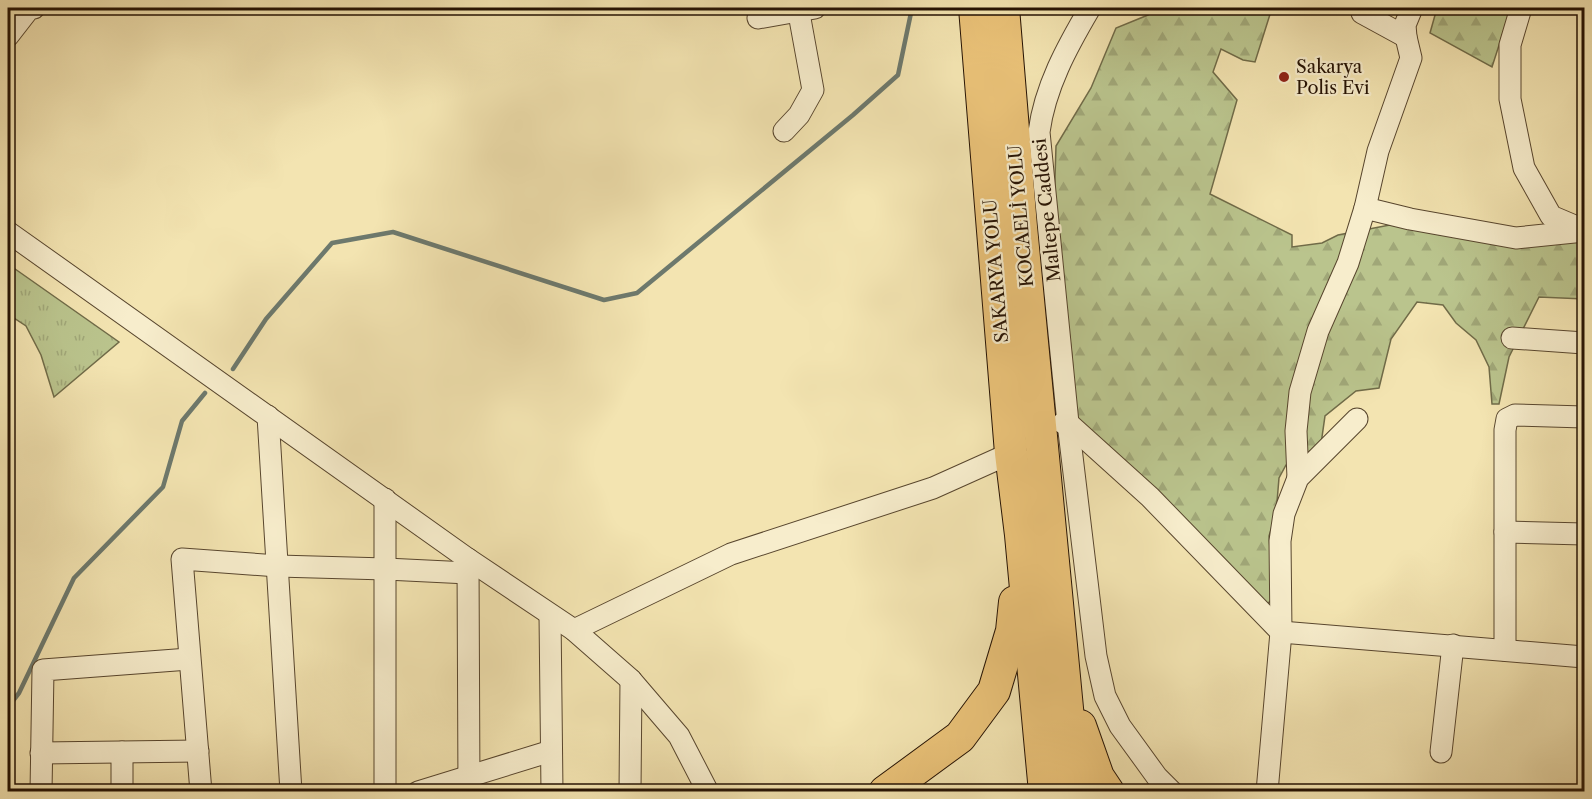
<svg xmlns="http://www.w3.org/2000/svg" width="1592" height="799" viewBox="0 0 1592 799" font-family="'Libre Caslon Text',serif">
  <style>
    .grass { fill: url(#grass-tufts); stroke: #706b48; stroke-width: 1.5 }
    .forest { fill: url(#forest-firs); stroke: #706b48; stroke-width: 1.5 }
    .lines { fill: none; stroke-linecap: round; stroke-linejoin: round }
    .stream { stroke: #6d796d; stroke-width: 4.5 }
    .minor-casing { stroke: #58462e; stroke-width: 23 }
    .highway-casing { stroke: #251203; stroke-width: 34 }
    .minor { stroke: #f7edcc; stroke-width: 21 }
    .highway { stroke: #eac278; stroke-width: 32 }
    .poi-dot { fill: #8f2418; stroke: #f7edcc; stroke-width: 2 }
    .labels { text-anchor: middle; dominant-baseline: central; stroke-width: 4.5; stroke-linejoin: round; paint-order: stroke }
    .poi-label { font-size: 18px; fill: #251203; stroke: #f7edcc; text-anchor: start }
    .street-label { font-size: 18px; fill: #251203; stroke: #f7edcc }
  </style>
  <defs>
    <pattern id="grass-tufts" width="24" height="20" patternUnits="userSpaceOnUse" patternTransform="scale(1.5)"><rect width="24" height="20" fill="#bac48d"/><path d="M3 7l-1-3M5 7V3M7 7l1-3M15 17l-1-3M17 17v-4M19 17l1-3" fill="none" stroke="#a0a778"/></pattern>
    <pattern id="forest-firs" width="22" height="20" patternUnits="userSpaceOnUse" patternTransform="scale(1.5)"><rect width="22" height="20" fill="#bac48d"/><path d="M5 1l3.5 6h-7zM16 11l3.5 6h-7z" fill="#a0a778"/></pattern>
  </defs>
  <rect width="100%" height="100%" fill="#f3e4b1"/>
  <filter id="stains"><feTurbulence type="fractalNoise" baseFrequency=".00333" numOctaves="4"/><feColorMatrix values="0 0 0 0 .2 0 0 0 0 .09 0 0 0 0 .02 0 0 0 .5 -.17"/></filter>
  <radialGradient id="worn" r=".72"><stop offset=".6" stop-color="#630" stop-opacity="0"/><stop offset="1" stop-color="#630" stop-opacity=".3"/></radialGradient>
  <polygon class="grass" points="8,264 119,342 54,397 41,355 26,326 8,314"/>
  <g class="forest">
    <polygon points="1155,8 1272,8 1255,62 1243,60 1221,49 1213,72 1237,100 1210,194 1292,235 1292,247 1322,243 1338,235 1400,223 1536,242 1584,242 1584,299 1539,297 1509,357 1499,404 1492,404 1489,367 1476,340 1456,323 1443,305 1417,302 1391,339 1379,388 1356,391 1325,416 1320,451 1310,451 1286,465 1279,478 1276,514 1269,536 1272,575 1278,597 1266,604 1076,417 1072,356 1054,209 1056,146 1091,88 1116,28 1148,15"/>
    <polygon points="1437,8 1511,8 1492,67 1430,33"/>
  </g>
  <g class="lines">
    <g class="stream">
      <polyline points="233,369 266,319 332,243 393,232 604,300 637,293 853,115 898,75 912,8"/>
      <polyline points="8,707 19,693 74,578 163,487 182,421 205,393"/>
    </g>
    <g class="minor-casing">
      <g id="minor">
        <path d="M1090,8C1067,47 1045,87 1039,132L1068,423L1096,656L1105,696L1120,726L1157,777L1172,792"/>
        <polyline points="1521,8 1510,45 1510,99 1524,168 1551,216 1584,230"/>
        <polyline points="1362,13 1406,37"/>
        <polyline points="758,18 815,8"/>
        <polyline points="8,36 29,9 34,8"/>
        <polyline points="784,131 799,115 813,90 798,8"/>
        <polyline points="1365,208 1410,219 1516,238 1584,231"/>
        <polyline points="8,232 468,559 574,630 731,554 933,488 1011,453"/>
        <polyline points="1512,338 1584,343"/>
        <polyline points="268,416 291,792"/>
        <polyline points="1063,423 1068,423 1150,497 1281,632 1584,657"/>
        <polyline points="1298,478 1296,431 1300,392 1318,331 1348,263 1365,208 1378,151 1411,58 1406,37 1405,25 1412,8"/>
        <polyline points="1505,532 1584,534"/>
        <polyline points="468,559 469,792"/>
        <polyline points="550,615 552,792"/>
        <polyline points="574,630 631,680 679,736 708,792"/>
        <polyline points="1505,650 1505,430 1507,419 1515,415 1584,417"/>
        <polyline points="122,752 122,792"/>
        <polyline points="1441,752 1453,645"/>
        <polyline points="41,753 198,751"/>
        <polyline points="41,792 43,670 189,659"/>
        <polyline points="201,792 182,559 278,566 386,569 468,573"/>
        <polyline points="385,792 385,499"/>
        <polyline points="418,792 551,751"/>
        <polyline points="630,792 631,680"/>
        <polyline points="1267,792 1281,632 1280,541 1284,514 1298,478 1357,419"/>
      </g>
    </g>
    <g class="highway-casing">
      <g id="highway">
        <polyline points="975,8 1011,453 1021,535 1045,792"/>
        <polyline points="1003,8 1021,227 1075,792"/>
        <polyline points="1080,726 1098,777 1108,792"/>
        <polyline points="885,792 960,737 994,691 1012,631 1015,602"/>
      </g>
    </g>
    <use href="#minor" class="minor"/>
    <use href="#highway" class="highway"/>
  </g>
  <circle class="poi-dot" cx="1284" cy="77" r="6"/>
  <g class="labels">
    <g class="poi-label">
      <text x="1296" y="67">Sakarya<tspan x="1296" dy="21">Polis Evi</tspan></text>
    </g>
    <g class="street-label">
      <text transform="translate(1047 210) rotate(-96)">Maltepe Caddesi</text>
      <text transform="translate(1021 216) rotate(-95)">KOCAELİ YOLU</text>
      <text transform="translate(996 271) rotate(-95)">SAKARYA YOLU</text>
    </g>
  </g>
  <rect width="1592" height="799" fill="none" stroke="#f3e4b1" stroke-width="30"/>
  <rect x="9" y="9" width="1574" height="781" fill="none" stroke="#251203" stroke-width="3"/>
  <rect x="15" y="15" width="1562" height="769" fill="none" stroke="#251203" stroke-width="1.5"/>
  <rect width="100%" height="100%" filter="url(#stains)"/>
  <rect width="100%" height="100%" fill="url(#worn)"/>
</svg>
